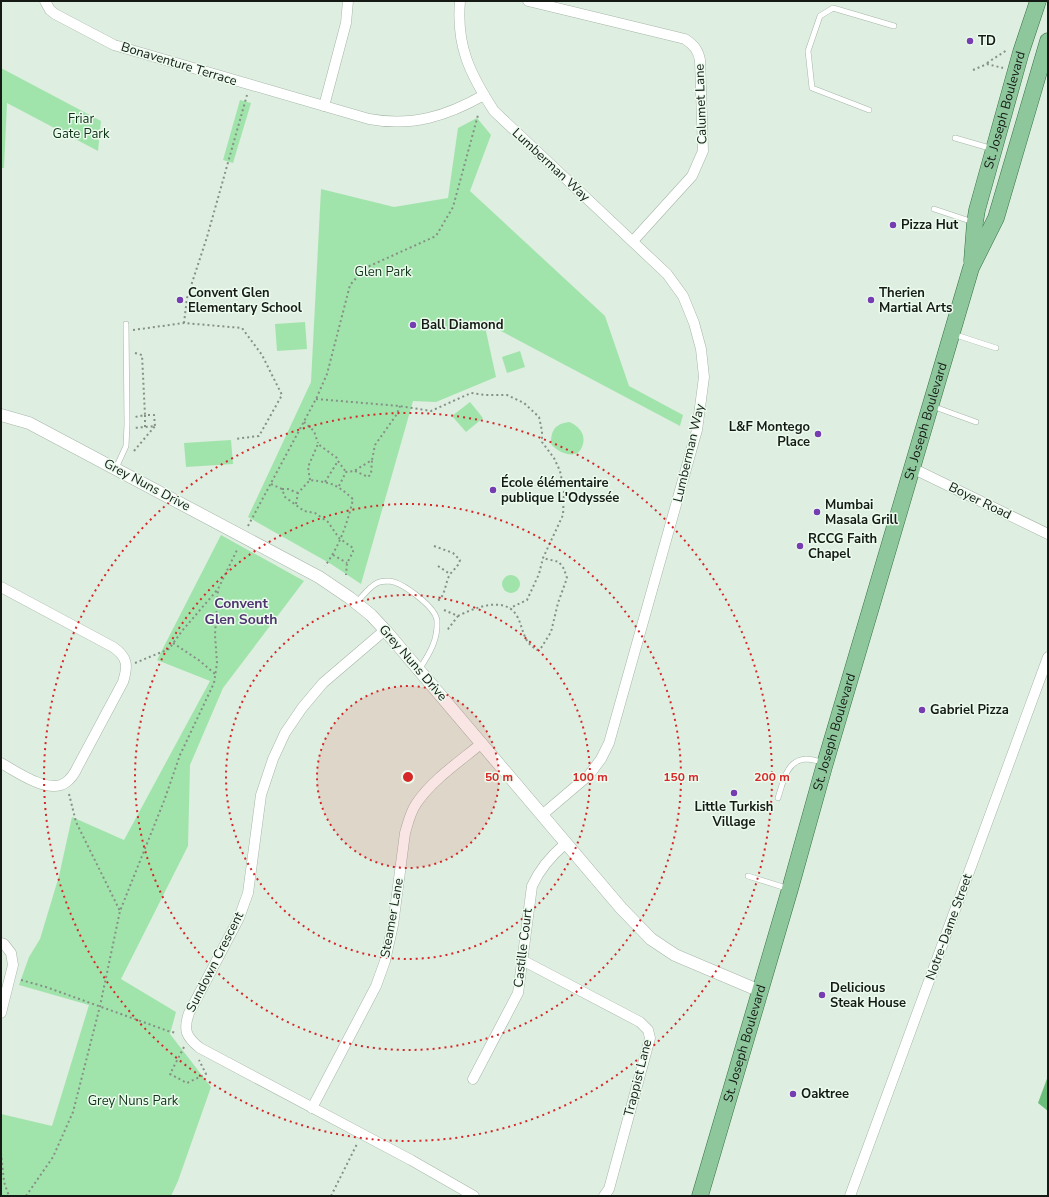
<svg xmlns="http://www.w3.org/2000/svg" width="1049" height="1197" viewBox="0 0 1049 1197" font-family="'Nunito Sans',sans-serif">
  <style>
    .green { fill: #a1e4ab }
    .forest { fill: #6bbf7b }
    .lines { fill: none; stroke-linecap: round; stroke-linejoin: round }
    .service-casing { stroke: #a6b6a8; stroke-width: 6 }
    .minor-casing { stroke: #a6b6a8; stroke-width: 11 }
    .tertiary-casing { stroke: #a6b6a8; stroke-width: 13 }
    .primary-casing { stroke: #347242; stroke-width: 17 }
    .path { stroke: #859086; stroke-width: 2; stroke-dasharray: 2 3; stroke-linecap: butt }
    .service { stroke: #fff; stroke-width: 5 }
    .minor { stroke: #fff; stroke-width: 10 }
    .tertiary { stroke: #fff; stroke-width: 12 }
    .primary { stroke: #8fc79d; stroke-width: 16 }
    .ring { fill: none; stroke: #d62828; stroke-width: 2; stroke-dasharray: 2 4 }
    .poi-dot { fill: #763cb1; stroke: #ebfbed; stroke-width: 1.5 }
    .labels { text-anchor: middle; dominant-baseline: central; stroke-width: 3; stroke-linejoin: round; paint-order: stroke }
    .poi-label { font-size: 13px; font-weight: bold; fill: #151a15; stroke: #ebfbed; text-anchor: start }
    .street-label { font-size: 13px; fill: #151a15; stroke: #ebfbed }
    .park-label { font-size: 13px; fill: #103318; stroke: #ebfbed }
    .neighbourhood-label { font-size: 14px; font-weight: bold; fill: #503570; stroke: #ebfbed }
    .centre { fill: #d62828; stroke: #ebfbed; stroke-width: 2 }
    .ring-label { font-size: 12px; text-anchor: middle; font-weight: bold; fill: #d62828; stroke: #ebfbed; stroke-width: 3; stroke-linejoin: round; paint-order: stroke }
  </style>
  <rect width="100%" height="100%" fill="#deeee0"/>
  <g class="green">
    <polygon points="1,68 101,121 98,151 7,103 4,168 1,168"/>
    <polygon points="240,100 251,103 233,163 223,160"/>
    <polygon points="477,118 491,135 470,191 605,316 629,386 683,415 680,426 484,322 496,377 436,402 413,401 361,584 331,564 248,517 311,382 321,189 394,207 448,198 458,128"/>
    <polygon points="305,322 307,349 277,351 275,324"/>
    <polygon points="520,351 525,367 507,373 502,357"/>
    <polygon points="470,402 483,418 466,432 452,416"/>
    <path d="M569,422C580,426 588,437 581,449C575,460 557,452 551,444C551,430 555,424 569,422Z"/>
    <polygon points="231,440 233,464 186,467 184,443"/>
    <polygon points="221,535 304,581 223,688 190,765 188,846 121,979 176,1012 170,1034 211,1087 178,1181 171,1196 1,1196 1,1114 52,1126 89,1005 19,985 29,957 40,939 59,876 72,817 124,840 210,681 157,660"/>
    <circle cx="511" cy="584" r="9"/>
  </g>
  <polygon class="forest" points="1048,1076 1048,1111 1038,1103"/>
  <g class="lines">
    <g class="service-casing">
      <g id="service">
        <polyline points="869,110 812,88 808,51 820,16 833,8 894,26"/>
        <polyline points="955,138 993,149"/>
        <polyline points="934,209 973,222"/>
        <polyline points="953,334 996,348"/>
        <polyline points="932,406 976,422"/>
        <polyline points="116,468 126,446 127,424 126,324"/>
        <path d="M356,603C362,597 369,587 377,583C379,582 386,581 389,581C402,582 436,607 437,621C438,641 429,654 419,670"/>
        <path d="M778,798C783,783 786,760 806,759C811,759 817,761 822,762"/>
        <polyline points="748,876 789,889"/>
      </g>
    </g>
    <g class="minor-casing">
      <g id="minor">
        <path d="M45,1L50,10L55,14L114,45L369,119C412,127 447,116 484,95"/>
        <path d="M460,1C456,46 470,74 494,111L667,274L683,296L694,323L701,349L704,377L697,430L609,743L601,759L589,775L542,815"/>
        <path d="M528,1L685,39C694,45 698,50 700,60L703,151L692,176L633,241"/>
        <polyline points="324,106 346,23 348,1"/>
        <polyline points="912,468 1048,534"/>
        <path d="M1,587L113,647C128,657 128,666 123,682L78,766C75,773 71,779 65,783C48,794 17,772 1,763"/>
        <path d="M385,630L323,683L302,708L285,733L273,759L261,795L248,893L239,918L189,1013C183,1030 186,1037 200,1048L411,1160L474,1196"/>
        <polyline points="1,943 4,944 11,953 13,965 1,1013"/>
        <polyline points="522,960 640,1022 648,1030 650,1038 609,1189 604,1196"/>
        <path d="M473,1079L518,993L532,886C540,868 552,855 566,843"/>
        <path d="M312,1108L376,986L385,961L393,925L405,833C408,823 410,813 416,804C432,780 459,762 482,743"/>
        <polyline points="850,1196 1048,657"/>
      </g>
    </g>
    <g class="tertiary-casing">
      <polyline id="tertiary" points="1,415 29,423 319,577 350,598 371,615 385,630 621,908 651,939 675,955 760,991"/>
    </g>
    <g class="primary-casing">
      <g id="primary">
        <path id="s1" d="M972,261L975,222L977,210L1021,52L1038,1"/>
        <path id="s2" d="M700,1196L790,889L824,767L971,268L996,218L1048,41"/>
      </g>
    </g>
    <g class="path">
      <polyline points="987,63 1007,50"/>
      <polyline points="973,70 987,64 1003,68"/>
      <polyline points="184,323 187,298 207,237 247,95"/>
      <polyline points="133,330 184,323 242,328 262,355 282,395 259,436 235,439"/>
      <polyline points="135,353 142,355 145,415 135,417"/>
      <polyline points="316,399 400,406 431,411 471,393 485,395 507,395 524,403 539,417 542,431 542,442 554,458 560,471 564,491 563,515 543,558 539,574 527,600 510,608"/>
      <polyline points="304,422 314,431 318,443"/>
      <polyline points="145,427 145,415 154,415 155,426"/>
      <polyline points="134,451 155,426 134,428"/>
      <polyline points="355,471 368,477 371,474 372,460"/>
      <polyline points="310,480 308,467 318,444 337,458 338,461 346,472"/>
      <polyline points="325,482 338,461"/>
      <polyline points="271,484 282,489 285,497 304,511 315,513 328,522 339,538 353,548 353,552 347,563 346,575"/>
      <polyline points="339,486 346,472 354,471 372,460 375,445 397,414 400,406"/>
      <polyline points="282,489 288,489 298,493"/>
      <path d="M296,504L298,493L310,480C333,483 336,484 353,499C348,522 339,547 325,566"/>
      <polyline points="248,526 316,399 327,374 350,285 365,268 436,236 453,207 478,115"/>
      <path d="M434,546L453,553L460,560C458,567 455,568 451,573C444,582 447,596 436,602"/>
      <polyline points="333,555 347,563"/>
      <polyline points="438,566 450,574"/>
      <polyline points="444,610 458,616 448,629 445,630"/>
      <path d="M458,616C474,608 505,595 517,616C524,629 522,641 537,650L541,648L551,632L558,603L567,578L564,569L559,562L543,558"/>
      <polyline points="173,643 200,661 215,674"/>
      <polyline points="135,663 169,649 182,631 218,589 238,548"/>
      <polyline points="69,794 76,822 120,911"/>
      <polyline points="21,980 46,987 168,1031 176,1033"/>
      <polyline points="184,1047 170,1074 187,1083 206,1074 199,1060"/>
      <polyline points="1,1153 4,1182 9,1196"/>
      <polyline points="26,1196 53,1157 73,1112 100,1006 120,911 164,801 180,755 214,683 217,663 215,635 218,589"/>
      <polyline points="331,1196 357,1144"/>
    </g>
    <use href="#service" class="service"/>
    <use href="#minor" class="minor"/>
    <use href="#tertiary" class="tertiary"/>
    <use href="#primary" class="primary"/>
  </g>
  <circle cx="408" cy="777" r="91" fill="#d62828" fill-opacity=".12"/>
  <g class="ring">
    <circle cx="408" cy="777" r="91"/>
    <circle cx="408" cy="777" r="182"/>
    <circle cx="408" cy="777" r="273"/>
    <circle cx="408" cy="777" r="364"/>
  </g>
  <g class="poi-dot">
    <circle cx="970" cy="41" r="4"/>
    <circle cx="893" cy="225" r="4"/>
    <circle cx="180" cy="300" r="4"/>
    <circle cx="871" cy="300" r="4"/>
    <circle cx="413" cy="325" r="4"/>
    <circle cx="818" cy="434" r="4"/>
    <circle cx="493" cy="490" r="4"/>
    <circle cx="817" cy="512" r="4"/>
    <circle cx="800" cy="546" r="4"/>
    <circle cx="922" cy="710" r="4"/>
    <circle cx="734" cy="793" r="4"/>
    <circle cx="822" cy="995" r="4"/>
    <circle cx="793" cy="1094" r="4"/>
  </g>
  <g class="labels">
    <g class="poi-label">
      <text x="978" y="41">TD</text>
      <text x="901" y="225">Pizza Hut</text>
      <text x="188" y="293">Convent Glen<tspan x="188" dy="15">Elementary School</tspan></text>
      <text x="879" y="293">Therien<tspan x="879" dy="15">Martial Arts</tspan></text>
      <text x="421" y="325">Ball Diamond</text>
      <text x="810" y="427" text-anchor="end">L&amp;F Montego<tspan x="810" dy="15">Place</tspan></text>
      <text x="501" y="483">École élémentaire<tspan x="501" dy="15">publique L'Odyssée</tspan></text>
      <text x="825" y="505">Mumbai<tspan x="825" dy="15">Masala Grill</tspan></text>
      <text x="808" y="539">RCCG Faith<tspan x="808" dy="15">Chapel</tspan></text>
      <text x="930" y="710">Gabriel Pizza</text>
      <text x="734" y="807" text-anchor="middle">Little Turkish<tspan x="734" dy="15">Village</tspan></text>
      <text x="830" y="988">Delicious<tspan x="830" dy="15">Steak House</tspan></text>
      <text x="801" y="1094">Oaktree</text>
    </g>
    <g class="street-label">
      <text transform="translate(179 64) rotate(17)">Bonaventure Terrace</text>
      <text transform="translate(701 104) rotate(-92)">Calumet Lane</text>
      <text stroke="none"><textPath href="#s1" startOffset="155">St. Joseph Boulevard</textPath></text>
      <text transform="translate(551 165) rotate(43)">Lumberman Way</text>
      <text stroke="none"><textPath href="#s2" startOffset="807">St. Joseph Boulevard</textPath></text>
      <text transform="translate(689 453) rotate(-77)">Lumberman Way</text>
      <text transform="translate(147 485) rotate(28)">Grey Nuns Drive</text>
      <text transform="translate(980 501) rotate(26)">Boyer Road</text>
      <text transform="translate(413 663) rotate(49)">Grey Nuns Drive</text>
      <text stroke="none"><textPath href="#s2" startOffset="483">St. Joseph Boulevard</textPath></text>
      <text transform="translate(392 918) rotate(-80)">Steamer Lane</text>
      <text transform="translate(949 927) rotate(-70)">Notre-Dame Street</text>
      <text transform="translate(523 948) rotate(-83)">Castille Court</text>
      <text transform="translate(215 962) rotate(-63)">Sundown Crescent</text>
      <text stroke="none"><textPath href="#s2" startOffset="159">St. Joseph Boulevard</textPath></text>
      <text transform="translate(638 1078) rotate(-76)">Trappist Lane</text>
    </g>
    <g class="park-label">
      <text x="81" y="119">Friar<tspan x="81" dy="15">Gate Park</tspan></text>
      <text x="383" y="272">Glen Park</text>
      <text x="133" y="1101">Grey Nuns Park</text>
    </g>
    <g class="neighbourhood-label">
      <text x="241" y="603">Convent<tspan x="241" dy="16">Glen South</tspan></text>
    </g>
  </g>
  <circle cx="408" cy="777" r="6" class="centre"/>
  <g class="ring-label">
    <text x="499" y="781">50 m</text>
    <text x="590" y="781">100 m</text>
    <text x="681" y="781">150 m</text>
    <text x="772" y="781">200 m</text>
  </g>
  <rect width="1049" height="1197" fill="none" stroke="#151a15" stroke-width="4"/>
</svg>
